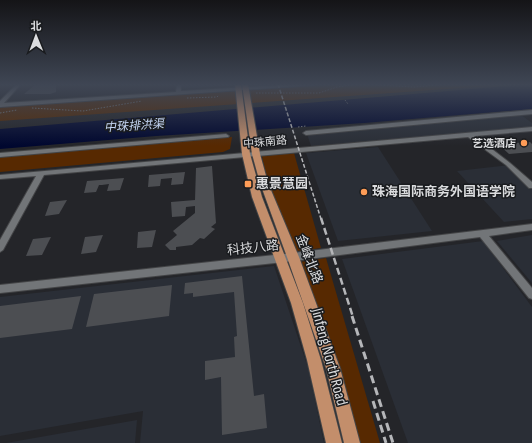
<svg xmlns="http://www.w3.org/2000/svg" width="532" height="443" viewBox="0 0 532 443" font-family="'Sofia Sans Condensed','Noto Sans SC',sans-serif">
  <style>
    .built { fill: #2a2e36 }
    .green { fill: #572901 }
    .water { fill: #00072f }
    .building { fill: #4c4e52 }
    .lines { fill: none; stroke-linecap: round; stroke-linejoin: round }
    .minor-casing { stroke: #434446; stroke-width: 2 }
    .major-casing { stroke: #434446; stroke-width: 2 }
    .path { stroke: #7c7d80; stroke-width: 1; stroke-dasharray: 1.5 1.5; stroke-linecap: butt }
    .minor { fill: #727578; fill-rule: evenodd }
    .major { fill: #c38e6b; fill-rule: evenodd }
    .rail-far2 { stroke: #b5b6b9; stroke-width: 1.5; stroke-dasharray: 4 2; stroke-linecap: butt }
    .rail-far1 { stroke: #b5b6b9; stroke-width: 2.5; stroke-dasharray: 7 3.5; stroke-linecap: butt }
    .rail { stroke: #b5b6b9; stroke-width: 3; stroke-dasharray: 8 4.5; stroke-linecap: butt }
    .poi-dot { fill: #fe9c57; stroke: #1a1c1f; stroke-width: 1.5 }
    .labels { text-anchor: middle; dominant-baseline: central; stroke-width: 3; stroke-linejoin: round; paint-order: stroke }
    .far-street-label { font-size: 11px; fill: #dbdcde; stroke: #1a1c1f }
    .far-poi-label { font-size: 11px; font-weight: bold; fill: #dbdcde; stroke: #1a1c1f; text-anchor: end }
    .far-water-label { font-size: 12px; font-style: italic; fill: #c4d5f3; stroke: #1a1c1f }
    .poi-label { font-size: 13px; font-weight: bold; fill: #dbdcde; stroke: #1a1c1f; text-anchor: start }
    .street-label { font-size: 13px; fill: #dbdcde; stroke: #1a1c1f }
    .near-street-label { font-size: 16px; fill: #dbdcde; stroke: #1a1c1f }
  </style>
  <rect width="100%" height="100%" fill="#242529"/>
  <g class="built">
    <polygon points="182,84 236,84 236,85 181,89"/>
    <polygon points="521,115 532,123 532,127 311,146 307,134"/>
    <polygon points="378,147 432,231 338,241 306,153"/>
    <polygon points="511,165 532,184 532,219 504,222 457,171"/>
    <polygon points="532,235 532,283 497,241"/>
    <polygon points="483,241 532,307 532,443 408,443 342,259"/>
    <polygon points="274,266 308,368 324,443 140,443 143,411 0,436 0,297"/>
    <polygon points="137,420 135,443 6,443"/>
  </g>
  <g class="green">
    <polygon points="339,84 516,84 0,121 0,107"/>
    <polygon points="232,137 230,149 223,152 0,172 0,157"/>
    <polygon points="294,153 321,248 297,251 267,181 262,156"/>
    <polygon points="326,258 380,443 360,443 300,262"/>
  </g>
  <polygon class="water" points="532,84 532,109 364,123 156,136 0,149 0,129"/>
  <g class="building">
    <polygon points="36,84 56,84 56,92 50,94 24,94"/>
    <polygon points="530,142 532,144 532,152 509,154 498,144"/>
    <polygon points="212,166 216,223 211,227 215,229 204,239 200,238 192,245 176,247 176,250 170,250 165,245 177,235 173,231 195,213 195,206 186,207 185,216 172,217 171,202 195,200 196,168"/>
    <polygon points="185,172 183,184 171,185 172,178 161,179 160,186 148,187 149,175"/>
    <polygon points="124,178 120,190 107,191 109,184 102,185 99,185 96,192 84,193 87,181"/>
    <polygon points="67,200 59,214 45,216 50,202"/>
    <polygon points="156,230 152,247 137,248 138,232"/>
    <polygon points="103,235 96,252 81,254 85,237"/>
    <polygon points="51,237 42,255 26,256 33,239"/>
    <polygon points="242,276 254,396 264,394 267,428 222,435 221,377 205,380 205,361 235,357 234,337 237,336 234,292 193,297 193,293 184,294 185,283"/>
    <polygon points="172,285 169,316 86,327 94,294"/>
    <polygon points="81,296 72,329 0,338 0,306"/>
  </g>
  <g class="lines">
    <g class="minor-casing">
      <g id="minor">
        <polygon points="17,84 21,84 4,103 176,92 177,84 181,84 181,91 296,84 315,84 313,85 0,107 0,101"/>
        <polygon points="532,110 532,114 306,135 303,133 306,131"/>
        <polygon points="532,127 532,131 475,136 510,163 532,182 532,188 529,188 506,165 468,137 44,175 3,250 0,252 0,240 36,176 0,179 0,175"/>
        <polygon points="226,134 229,136 228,137 0,157 0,153"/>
        <polygon points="532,224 532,230 489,236 532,288 532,299 529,298 480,237 293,261 0,293 0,285 293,253"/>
      </g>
    </g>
    <g class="major-casing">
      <g id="major">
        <polygon points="235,84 241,84 250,154 262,197 303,303 321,360 342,443 326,443 307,360 291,303 252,197 242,154"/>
        <polygon points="242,84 248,84 260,154 268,183 299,257 340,368 360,443 344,443 326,368 287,257 260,183 252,154"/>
      </g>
    </g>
    <g class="path">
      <polyline points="341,84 346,85"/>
      <polyline points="256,93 319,93 337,87 359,84 414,87 449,84"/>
      <polyline points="187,98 217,97 219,95"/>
      <polyline points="345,100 348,104"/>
      <polyline points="32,108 83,111 142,101"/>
      <polyline points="0,113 17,110"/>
      <polyline points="298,127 306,126"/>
    </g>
    <use href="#minor" class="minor"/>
    <use href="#major" class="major"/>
    <polyline class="rail-far2" points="278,84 321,219"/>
    <polyline class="rail-far1" points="321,218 353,317"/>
    <g class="rail">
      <polyline points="352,316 393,443"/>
      <polyline points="373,401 386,443"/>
    </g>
  </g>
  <linearGradient id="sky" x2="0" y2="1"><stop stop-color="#141417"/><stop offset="0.58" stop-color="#3f4654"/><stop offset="1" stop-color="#3f4654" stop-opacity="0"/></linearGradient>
  <rect width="532" height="146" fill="url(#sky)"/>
  <g class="poi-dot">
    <circle cx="524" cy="143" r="4"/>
    <rect x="244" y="180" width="8" height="8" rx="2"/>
    <circle cx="364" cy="192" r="4"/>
  </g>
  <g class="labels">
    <g class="far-street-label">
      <text transform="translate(265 142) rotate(-5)">中珠南路</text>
    </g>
    <g class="far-poi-label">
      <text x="516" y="143">艺选酒店</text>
    </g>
    <g class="far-water-label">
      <text transform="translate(134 126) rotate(-4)">中珠排洪渠</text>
    </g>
    <g class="poi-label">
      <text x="256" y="184">惠景慧园</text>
      <text x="372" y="192">珠海国际商务外国语学院</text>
    </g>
    <g class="street-label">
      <text transform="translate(253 248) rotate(-6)">科技八路</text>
      <text transform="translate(309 259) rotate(69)">金峰北路</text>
    </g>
    <g class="near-street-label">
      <text transform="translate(329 357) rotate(75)">Jinfeng North Road</text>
    </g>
  </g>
  <g transform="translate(36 36) rotate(359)" stroke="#1a1c1f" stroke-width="3" paint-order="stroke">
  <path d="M0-3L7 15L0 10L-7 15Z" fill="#dbdcde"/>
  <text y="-6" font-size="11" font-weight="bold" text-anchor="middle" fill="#dbdcde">北</text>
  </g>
</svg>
